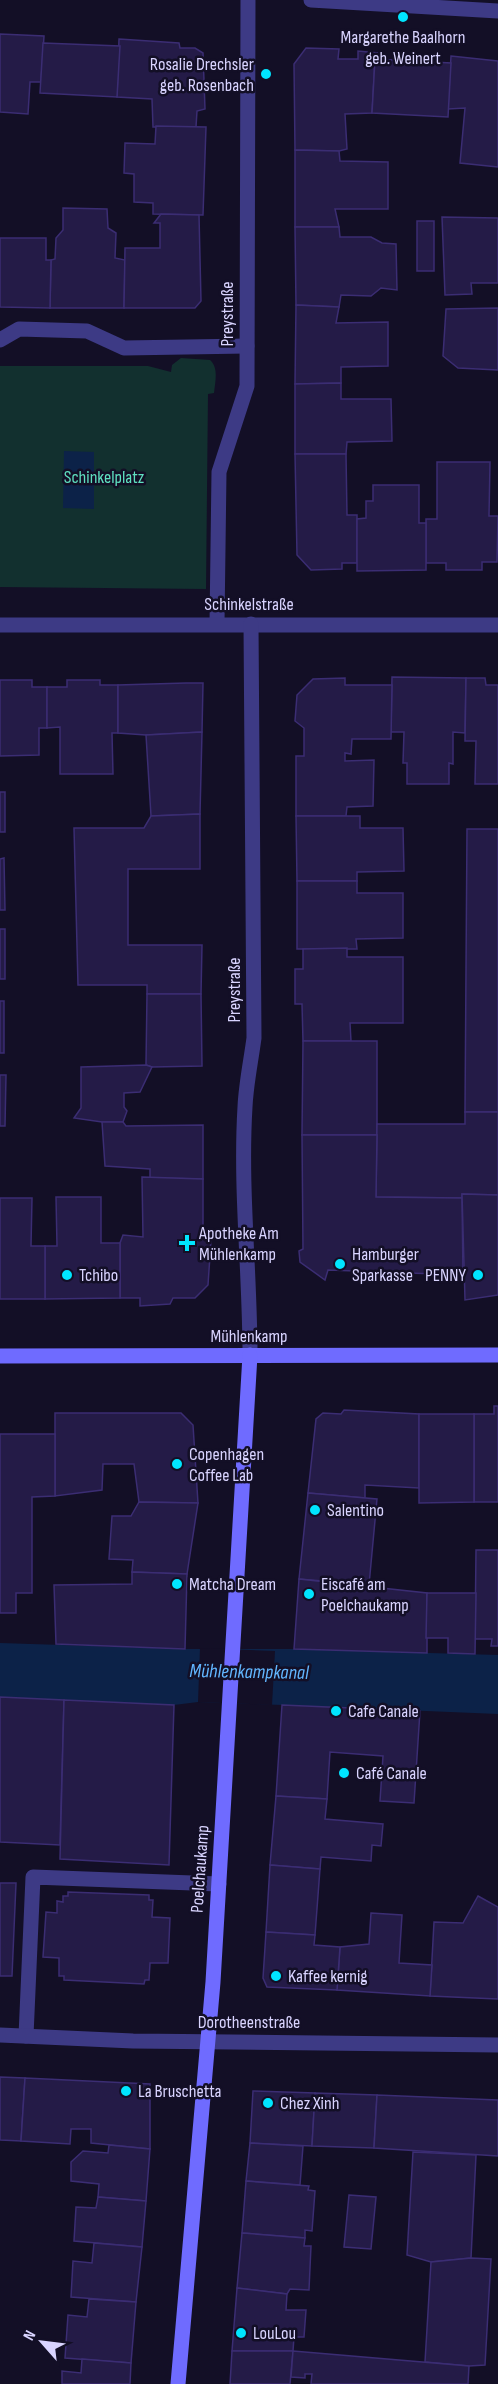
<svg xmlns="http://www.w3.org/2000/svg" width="498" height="2384" viewBox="0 0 498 2384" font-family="'Sofia Sans Condensed',sans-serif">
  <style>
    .green { fill: #12302f }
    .water { fill: #0c2248 }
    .pier { fill: #130f26 }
    .building { fill: #241b47; stroke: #3b2d73; stroke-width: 1.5 }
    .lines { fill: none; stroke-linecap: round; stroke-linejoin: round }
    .lane { stroke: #3d3a85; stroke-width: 15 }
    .street { stroke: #3d3a85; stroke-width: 15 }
    .secondary { stroke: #6f6bff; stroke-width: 15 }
    .poi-dot { fill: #00e5ff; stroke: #130f26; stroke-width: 2 }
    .labels { text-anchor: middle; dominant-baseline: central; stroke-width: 5; stroke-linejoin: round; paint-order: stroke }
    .poi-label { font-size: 18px; fill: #d9d4ff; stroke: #130f26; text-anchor: start }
    .street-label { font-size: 18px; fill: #d9d4ff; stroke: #130f26 }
    .park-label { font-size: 18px; fill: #5fe0c0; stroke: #130f26 }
    .water-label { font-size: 20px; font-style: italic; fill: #62b6ff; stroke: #130f26 }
  </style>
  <rect width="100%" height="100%" fill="#130f26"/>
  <path class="green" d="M181,358L210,360C219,368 215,382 214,393L208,394L206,589L0,587V366H148L171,372L172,365Z"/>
  <g class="water">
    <polygon points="64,451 94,452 94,509 63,508"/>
    <polygon points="0,1643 185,1649 294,1649 498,1655 498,1714 282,1705 198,1702 174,1705 0,1697"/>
  </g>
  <polygon class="pier" points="200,1648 275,1651 272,1705 198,1702"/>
  <g class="building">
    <polygon points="0,34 44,36 41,82 30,82 28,114 0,112"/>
    <polygon points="119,39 179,43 180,48 195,48 203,53 205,109 197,111 196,127 153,127 152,99 117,97"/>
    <polygon points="43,43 120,46 117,97 40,93"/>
    <polygon points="306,48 339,49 338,59 358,59 358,51 380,53 375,59 372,113 345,114 347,149 339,151 295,150 294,64"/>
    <polygon points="451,56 498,61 498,167 460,163 465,108 448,109"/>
    <polygon points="375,59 451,63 448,117 372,113"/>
    <polygon points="156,126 206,127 203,215 153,214 153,203 134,202 134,174 124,173 125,143 155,144"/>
    <polygon points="295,150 339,151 340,161 388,162 388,209 335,209 339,227 295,227"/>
    <polygon points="63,208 107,209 108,228 116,233 115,258 125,260 124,308 50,308 51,260 55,259 56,238 63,230"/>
    <polygon points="161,214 199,215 201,301 195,308 124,308 125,248 160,248 160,223 154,223"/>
    <polygon points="442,217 498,218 498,283 471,283 472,294 445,295"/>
    <rect x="417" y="221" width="17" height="50"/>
    <polygon points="295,227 339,227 340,237 371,237 382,243 396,244 397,290 381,288 371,296 341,295 339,307 296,305"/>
    <polygon points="0,238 46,238 46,260 51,260 50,308 0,307"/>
    <polygon points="296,305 339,307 336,323 388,322 388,366 341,367 341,383 295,384"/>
    <polygon points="498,308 498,370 458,368 443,356 446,309"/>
    <polygon points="341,383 341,399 391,399 392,441 347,442 346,454 295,454 295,384"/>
    <polygon points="295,454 346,454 347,515 357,515 357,563 342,563 342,569 311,570 297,555"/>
    <polygon points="437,462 490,462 489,516 498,516 497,562 482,562 482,570 446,570 446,563 426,563 426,519 437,519"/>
    <polygon points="373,485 419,485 419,523 426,523 426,570 357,571 357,519 366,518 366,501 373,501"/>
    <polygon points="392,677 466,678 465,733 453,732 453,764 449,763 449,784 407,784 407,763 403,763 404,732 391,732"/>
    <polygon points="345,678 345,685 392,685 391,739 352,739 351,754 345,753 345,761 374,760 373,806 347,807 346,816 296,816 296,756 304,756 304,728 295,721 297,695 313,679"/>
    <polygon points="466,678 485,678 486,685 498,685 498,784 475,784 476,741 465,741"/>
    <polygon points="0,680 32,680 32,687 47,687 47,728 39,728 39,755 0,756"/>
    <polygon points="67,680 100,680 100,685 118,685 118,733 112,733 113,774 60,774 60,727 47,728 47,687 67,687"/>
    <polygon points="186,683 203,683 202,732 146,735 118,733 118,685"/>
    <polygon points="202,732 200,814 151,816 146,735"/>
    <rect x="0" y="792" width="5" height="40"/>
    <polygon points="200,814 200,869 128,869 128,945 202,945 201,994 147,994 147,985 78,985 74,828 144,828 151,816"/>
    <polygon points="296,816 360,816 360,828 403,828 404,871 357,872 357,881 297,881"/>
    <polygon points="467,829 498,829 498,1112 465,1112"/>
    <polygon points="4,858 5,910 0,910 0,859"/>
    <polygon points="297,881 357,881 357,893 403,893 403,938 356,939 357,949 297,949"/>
    <rect x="0" y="929" width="5" height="50"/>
    <polygon points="347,948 347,957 403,957 403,1023 350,1023 351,1041 303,1041 302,1004 295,1004 295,969 303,969 303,949"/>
    <polygon points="147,994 201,994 202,1066 152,1067 146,1065"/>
    <rect x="0" y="1001" width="4" height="52"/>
    <polygon points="303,1041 377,1041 377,1135 302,1135"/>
    <polygon points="146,1065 152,1067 140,1092 124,1093 124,1107 127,1111 123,1122 102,1122 74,1118 81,1108 81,1067"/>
    <polygon points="0,1075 6,1075 5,1126 0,1126"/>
    <polygon points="465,1112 498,1112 498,1195 462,1194 462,1198 376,1197 377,1124 465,1124"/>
    <polygon points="102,1122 123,1122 126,1126 203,1125 203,1179 150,1178 150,1169 105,1166"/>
    <polygon points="302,1135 377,1135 376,1197 462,1198 463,1275 328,1270 325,1280 300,1262 299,1251 303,1249"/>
    <polygon points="142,1177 203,1179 203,1238 211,1240 208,1285 195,1298 173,1298 170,1304 140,1306 140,1298 120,1298 120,1243 123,1235 143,1237"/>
    <polygon points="462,1194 498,1195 498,1295 465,1300"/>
    <polygon points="56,1197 101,1197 101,1243 120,1243 120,1298 45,1299 45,1246 57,1246"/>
    <polygon points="0,1198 32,1198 31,1246 45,1246 45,1299 0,1299"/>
    <polygon points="494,1406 498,1406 498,1502 474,1502 474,1414 494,1414"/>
    <polygon points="344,1410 419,1414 419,1488 365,1485 365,1498 308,1493 316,1419 323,1413 341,1414"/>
    <polygon points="55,1413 181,1413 193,1425 198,1503 139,1502 134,1464 103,1464 102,1490 55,1496"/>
    <polygon points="419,1414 474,1414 474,1502 419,1503"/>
    <polygon points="0,1434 55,1434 55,1496 32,1497 32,1593 16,1593 16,1613 0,1613"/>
    <polygon points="308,1493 377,1499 369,1585 299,1579"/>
    <polygon points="139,1502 198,1503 187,1574 132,1572 133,1560 109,1559 112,1516 131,1516"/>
    <polygon points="476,1550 498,1550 498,1646 491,1646 492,1639 475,1639"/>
    <polygon points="132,1572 187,1574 185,1649 56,1644 54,1585 132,1584"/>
    <polygon points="299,1579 427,1593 427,1653 294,1649"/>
    <polygon points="427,1593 476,1593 475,1654 448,1653 448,1638 426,1638"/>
    <polygon points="0,1697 64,1700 60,1845 0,1842"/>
    <polygon points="64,1700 174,1705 169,1865 60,1859"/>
    <polygon points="282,1705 420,1711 414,1803 380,1801 383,1756 330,1752 327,1799 276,1796"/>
    <polygon points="276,1796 327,1799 325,1819 383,1824 381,1846 372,1845 371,1861 321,1857 320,1869 270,1865"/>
    <polygon points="270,1865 320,1869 315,1935 266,1932"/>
    <polygon points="0,1883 16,1883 12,1976 0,1976"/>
    <polygon points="68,1892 149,1895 149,1900 153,1900 152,1917 170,1918 168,1963 150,1963 149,1980 145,1980 144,1984 64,1980 64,1976 59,1976 59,1958 43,1957 46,1912 57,1913 57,1901 63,1902 63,1896 68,1896"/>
    <polygon points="478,1896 498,1907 498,1999 430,1996 434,1922 463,1923"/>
    <polygon points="371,1913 402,1915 399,1963 432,1965 430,1996 337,1990 340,1947 369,1944"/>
    <polygon points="266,1932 315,1935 314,1945 340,1947 337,1990 267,1987 263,1978"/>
    <polygon points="0,2077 25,2078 21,2141 0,2140"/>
    <polygon points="25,2078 150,2084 150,2149 91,2143 91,2129 71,2129 70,2144 21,2141"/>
    <polygon points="253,2091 315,2093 312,2146 250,2143"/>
    <polygon points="315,2093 377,2095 374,2148 312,2146"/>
    <polygon points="377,2095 498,2100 498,2156 374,2148"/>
    <polygon points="250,2143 303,2146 300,2185 246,2181"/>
    <polygon points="109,2145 150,2149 146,2201 98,2197 99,2184 71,2181 71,2162 83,2151 108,2153"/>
    <polygon points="413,2152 476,2155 471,2258 431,2262 407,2255"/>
    <polygon points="246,2181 309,2186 308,2190 315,2191 312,2231 305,2230 305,2238 242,2233"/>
    <polygon points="349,2195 376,2197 371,2249 344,2247"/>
    <polygon points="98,2197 146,2201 142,2247 74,2241 76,2207 96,2208"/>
    <polygon points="242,2233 305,2238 304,2246 311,2246 309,2290 290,2289 287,2294 237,2288"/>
    <polygon points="94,2243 142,2247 136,2302 71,2297 73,2261 92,2263"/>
    <polygon points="471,2258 491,2259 485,2365 469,2366 425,2362 431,2262"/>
    <polygon points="237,2288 287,2294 286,2310 306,2310 304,2337 294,2337 293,2351 232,2351"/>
    <polygon points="89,2299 136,2302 131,2363 65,2358 68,2315 87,2317"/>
    <polygon points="232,2351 293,2351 290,2384 230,2384"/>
    <polygon points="293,2351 469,2366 468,2384 311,2384 312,2374 305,2374 305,2378 291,2377"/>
    <polygon points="82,2359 131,2363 130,2384 62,2384 62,2371 81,2373"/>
  </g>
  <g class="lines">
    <polyline class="lane" points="26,2036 33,1877 219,1884"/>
    <g class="street">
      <polyline points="311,0 498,11"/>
      <polyline points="0,340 19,329 87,331 124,348 247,346"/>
      <polyline points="217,624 219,472 247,386 248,0"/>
      <polyline points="0,625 498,625"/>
      <path d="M250,1355C250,1272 240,1189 245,1107C246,1084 251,1061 254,1038L251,624"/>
      <polyline points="0,2035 133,2041 498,2045"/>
    </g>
    <g class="secondary">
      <polyline points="0,1356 498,1355"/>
      <polyline points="178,2384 213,1982 250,1355"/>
    </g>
  </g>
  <g class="poi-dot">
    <circle cx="403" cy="17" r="6"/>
    <circle cx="266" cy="74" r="6"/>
    <path d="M184 1234h6v6h6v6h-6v6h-6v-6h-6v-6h6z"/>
    <circle cx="340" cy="1264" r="6"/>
    <circle cx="67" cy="1275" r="6"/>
    <circle cx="478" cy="1275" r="6"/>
    <circle cx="177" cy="1464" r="6"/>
    <circle cx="315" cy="1510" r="6"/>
    <circle cx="177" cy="1584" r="6"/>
    <circle cx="309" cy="1594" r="6"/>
    <circle cx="336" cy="1711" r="6"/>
    <circle cx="344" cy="1773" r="6"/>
    <circle cx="276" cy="1976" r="6"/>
    <circle cx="126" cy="2091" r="6"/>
    <circle cx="268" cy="2103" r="6"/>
    <circle cx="241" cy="2333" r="6"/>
  </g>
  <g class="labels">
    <g class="poi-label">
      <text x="403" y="37" text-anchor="middle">Margarethe Baalhorn<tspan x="403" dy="21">geb. Weinert</tspan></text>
      <text x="254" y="64" text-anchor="end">Rosalie Drechsler<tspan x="254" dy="21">geb. Rosenbach</tspan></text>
      <text x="199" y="1233">Apotheke Am<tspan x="199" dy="21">Mühlenkamp</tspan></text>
      <text x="352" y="1254">Hamburger<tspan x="352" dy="21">Sparkasse</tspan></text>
      <text x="79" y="1275">Tchibo</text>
      <text x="466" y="1275" text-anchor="end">PENNY</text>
      <text x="189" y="1454">Copenhagen<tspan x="189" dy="21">Coffee Lab</tspan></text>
      <text x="327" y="1510">Salentino</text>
      <text x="189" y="1584">Matcha Dream</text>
      <text x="321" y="1584">Eiscafé am<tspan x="321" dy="21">Poelchaukamp</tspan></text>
      <text x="348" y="1711">Cafe Canale</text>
      <text x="356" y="1773">Café Canale</text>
      <text x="288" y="1976">Kaffee kernig</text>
      <text x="138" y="2091">La Bruschetta</text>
      <text x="280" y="2103">Chez Xinh</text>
      <text x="253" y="2333">LouLou</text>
    </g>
    <g class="street-label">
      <text transform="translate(227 314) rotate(-90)">Preystraße</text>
      <text x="249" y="604">Schinkelstraße</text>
      <text transform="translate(234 990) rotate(-90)">Preystraße</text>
      <text x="249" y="1336">Mühlenkamp</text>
      <text transform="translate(200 1869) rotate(-86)">Poelchaukamp</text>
      <text x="249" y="2022">Dorotheenstraße</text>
    </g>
    <g class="park-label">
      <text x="104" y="477">Schinkelplatz</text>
    </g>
    <g class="water-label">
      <text transform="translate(249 1672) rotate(1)">Mühlenkampkanal</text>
    </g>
  </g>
  <g transform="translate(42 2342) rotate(298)" stroke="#130f26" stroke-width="4.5" paint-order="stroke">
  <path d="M0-4.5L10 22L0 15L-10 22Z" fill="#d9d4ff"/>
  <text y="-9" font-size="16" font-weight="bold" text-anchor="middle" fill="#d9d4ff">N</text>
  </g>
</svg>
